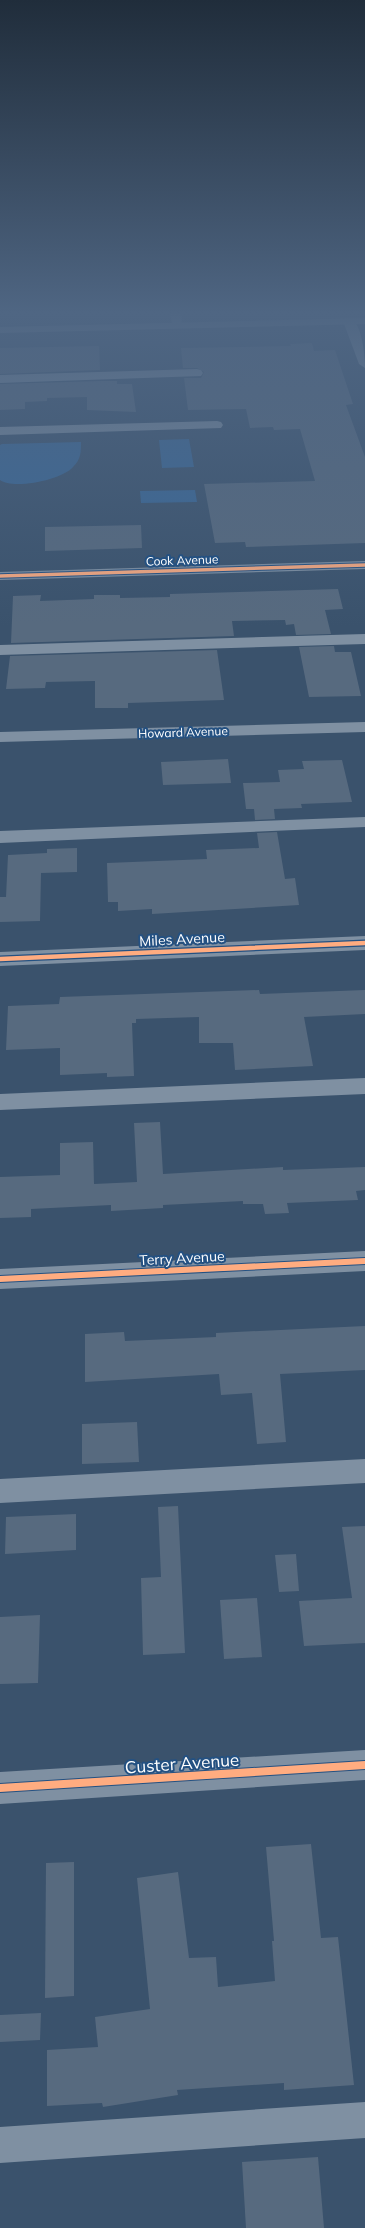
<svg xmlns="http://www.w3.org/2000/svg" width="365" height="2228" viewBox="0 0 365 2228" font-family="Mulish,sans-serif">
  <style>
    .green { fill: #386899 }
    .building { fill: #576a7f }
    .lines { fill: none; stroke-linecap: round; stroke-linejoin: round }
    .minor { fill: #7f90a2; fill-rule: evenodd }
    .major { fill: #7e8ea0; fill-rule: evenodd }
    .cycleway-far3-casing { stroke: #245182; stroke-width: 5.5 }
    .cycleway-far2-casing { stroke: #245182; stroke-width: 7 }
    .cycleway-far1-casing { stroke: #245182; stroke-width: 8 }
    .cycleway-casing { stroke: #245182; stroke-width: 10 }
    .cycleway-far3 { stroke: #ffac80; stroke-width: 3.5 }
    .cycleway-far2 { stroke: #ffac80; stroke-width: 4.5 }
    .cycleway-far1 { stroke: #ffac80; stroke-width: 6 }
    .cycleway { stroke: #ffac80; stroke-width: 8 }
    .labels { text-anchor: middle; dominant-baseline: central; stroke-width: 4; stroke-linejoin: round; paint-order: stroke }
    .far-street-label { font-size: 12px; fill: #fff; stroke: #245182 }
    .street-label { font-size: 14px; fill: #fff; stroke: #245182 }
    .near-street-label { font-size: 17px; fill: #fff; stroke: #245182 }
  </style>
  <rect width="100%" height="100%" fill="#3a526c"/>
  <g class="green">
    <polygon points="189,439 194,467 162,468 159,440"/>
    <path d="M81,442C81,452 81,459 73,467C62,480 13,490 0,480V445L2,444Z"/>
    <polygon points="195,490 197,502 141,503 140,491"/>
  </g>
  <g class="building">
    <polygon points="312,343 314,351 335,350 353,404 346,405 365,457 365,543 246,547 245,542 215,543 204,484 315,481 300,429 274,430 273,427 250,428 246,409 188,410 184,378 201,378 204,372 197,368 183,368 181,348 291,346 290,344"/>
    <polygon points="99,346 100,370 0,374 0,348"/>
    <polygon points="101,381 117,381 117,384 132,384 136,412 87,410 87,397 47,398 47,401 25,402 25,409 0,410 0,384"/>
    <polygon points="141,525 142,548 45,551 45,527"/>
    <polygon points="338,589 343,609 325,610 331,634 296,635 294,624 286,625 285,620 232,621 234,636 11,643 13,596 41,595 40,601 94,599 94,595 120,595 120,598 170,597 170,594"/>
    <polygon points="334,646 335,652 351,652 361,696 309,697 299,647"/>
    <polygon points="217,650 224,700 128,703 128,708 95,708 95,681 46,682 45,688 6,689 10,656"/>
    <polygon points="228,759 231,783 163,785 161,762"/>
    <polygon points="342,760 352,802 301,804 302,808 274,809 275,819 255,820 254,809 246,809 243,783 280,782 278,770 304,769 302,761"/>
    <polygon points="277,832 285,879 295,878 299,905 152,914 152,909 118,911 118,902 108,902 107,863 207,859 206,850 259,848 257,833"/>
    <polygon points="77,848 77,872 41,873 40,921 0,922 0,897 6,897 8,855 47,853 47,849"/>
    <polygon points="259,990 260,994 365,990 365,1014 304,1017 313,1066 235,1070 233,1043 199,1043 199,1017 136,1019 136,1023 132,1023 134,1076 107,1077 107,1073 60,1075 60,1048 6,1050 8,1006 59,1004 60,997"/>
    <polygon points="160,1122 163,1174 283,1167 283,1170 365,1167 365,1190 356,1191 358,1200 287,1203 289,1213 265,1214 263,1204 243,1204 243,1201 163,1205 163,1208 111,1211 111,1205 31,1209 31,1217 0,1218 0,1177 60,1175 60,1143 93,1142 94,1184 137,1182 134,1123"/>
    <polygon points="365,1326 365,1370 280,1374 286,1442 257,1444 252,1393 221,1395 219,1374 85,1382 85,1334 124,1332 125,1341 216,1337 216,1333"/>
    <polygon points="137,1422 139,1462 82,1464 82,1424"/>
    <polygon points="178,1506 185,1653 143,1655 141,1578 161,1577 158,1507"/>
    <polygon points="76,1514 76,1550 5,1554 6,1517"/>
    <polygon points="365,1526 365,1643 304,1646 299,1601 352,1598 342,1527"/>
    <polygon points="296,1554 299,1591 279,1592 275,1555"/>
    <polygon points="257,1598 262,1657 224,1659 220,1600"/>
    <polygon points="40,1615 38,1683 0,1684 0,1617"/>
    <polygon points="311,1844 321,1938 338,1937 354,2085 284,2090 284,2083 177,2090 178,2095 103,2107 102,2103 47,2106 47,2050 98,2047 95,2017 150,2009 137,1878 178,1872 189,1958 216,1957 218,1987 275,1981 272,1941 274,1941 266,1847"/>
    <polygon points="74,1862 74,1996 45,1998 46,1863"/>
    <polygon points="41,2013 40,2040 0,2042 0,2015"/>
    <polygon points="318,2157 324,2228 246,2228 242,2162"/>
  </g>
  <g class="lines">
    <g class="minor">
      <polygon points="170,314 182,314 181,327 173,327"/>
      <path d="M349,318C362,321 365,356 365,368L359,364L343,321Z"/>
      <polygon points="197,369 201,370 203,373 201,376 0,383 0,375"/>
      <polygon points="217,421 221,422 223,425 221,428 0,435 0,427"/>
      <polygon points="365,561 365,569 0,580 0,572"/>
      <polygon points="365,634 365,644 0,655 0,645"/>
      <polygon points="365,722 365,732 0,742 0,732"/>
      <polygon points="365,817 365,827 0,843 0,831"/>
      <polygon points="365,936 365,950 0,966 0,952"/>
      <polygon points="365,1078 365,1094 0,1110 0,1094"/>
      <polygon points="365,1251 365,1271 0,1289 0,1269"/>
      <polygon points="365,1459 365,1483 0,1503 0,1479"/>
      <polygon points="365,1750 365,1780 0,1804 0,1772"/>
      <polygon points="365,2102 365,2138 0,2163 0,2127"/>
    </g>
    <polygon class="major" points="365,318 365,324 0,333 0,327"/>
    <g class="cycleway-far3-casing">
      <polyline id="cycleway-far3" points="0,576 365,565"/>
    </g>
    <g class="cycleway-far2-casing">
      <polyline id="cycleway-far2" points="0,959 365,943"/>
    </g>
    <g class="cycleway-far1-casing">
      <polyline id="cycleway-far1" points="0,1279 365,1261"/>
    </g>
    <g class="cycleway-casing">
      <polyline id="cycleway" points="0,1788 365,1765"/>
    </g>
    <use href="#cycleway-far3" class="cycleway-far3"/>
    <use href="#cycleway-far2" class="cycleway-far2"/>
    <use href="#cycleway-far1" class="cycleway-far1"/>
    <use href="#cycleway" class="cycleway"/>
  </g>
  <linearGradient id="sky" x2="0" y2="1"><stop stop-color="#202d3b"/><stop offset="0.5" stop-color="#4f6683"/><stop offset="1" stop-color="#4f6683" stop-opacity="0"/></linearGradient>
  <rect width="365" height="626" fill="url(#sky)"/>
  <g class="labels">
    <g class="far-street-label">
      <text transform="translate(182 560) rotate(-2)">Cook Avenue</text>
      <text transform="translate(183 732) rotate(-2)">Howard Avenue</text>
    </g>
    <g class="street-label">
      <text transform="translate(182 939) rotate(-3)">Miles Avenue</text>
      <text transform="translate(182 1258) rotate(-3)">Terry Avenue</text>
    </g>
    <g class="near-street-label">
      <text transform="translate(182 1763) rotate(-4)">Custer Avenue</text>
    </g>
  </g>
</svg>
